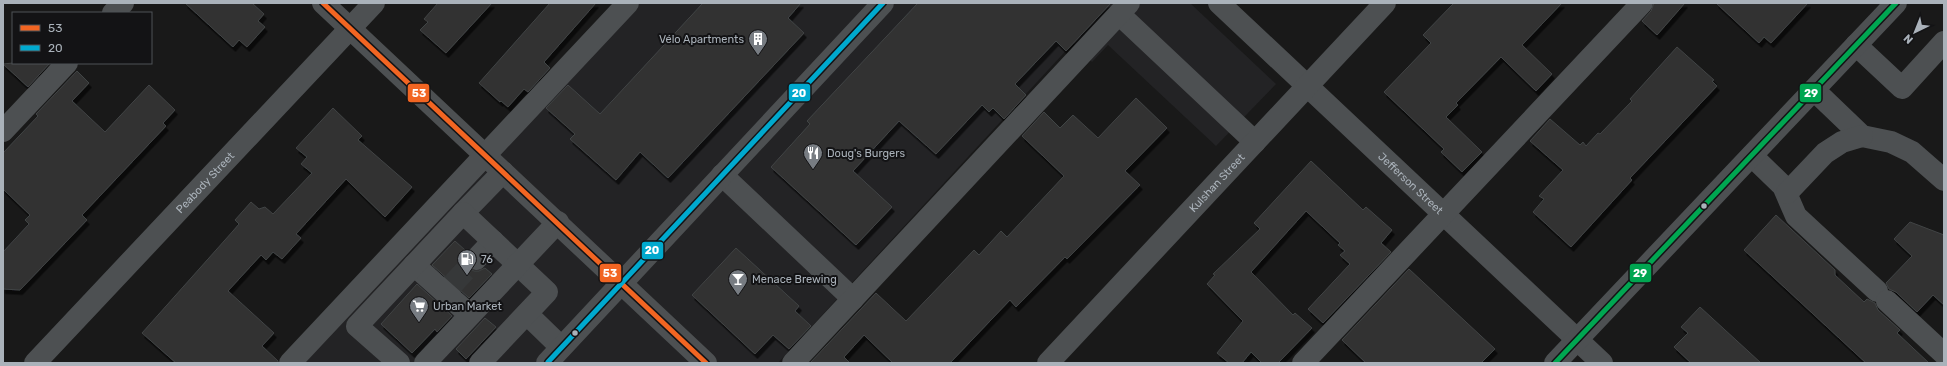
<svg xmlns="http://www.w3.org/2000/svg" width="1947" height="366" viewBox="0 0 1947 366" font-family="Rubik,sans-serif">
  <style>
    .built { fill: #232325 }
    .building { fill: #313131; stroke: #414445; filter: url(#shadow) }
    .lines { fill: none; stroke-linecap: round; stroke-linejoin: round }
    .minor-tunnel { stroke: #363839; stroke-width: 22; stroke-dasharray: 22 11; stroke-linecap: butt }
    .minor { stroke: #4d5052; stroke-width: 22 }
    .bus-1-casing { stroke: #131315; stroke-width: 8 }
    .bus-2-casing { stroke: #131315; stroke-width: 8 }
    .bus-3-casing { stroke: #131315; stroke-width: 8 }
    .bus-1 { stroke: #f26522; stroke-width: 5 }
    .bus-2 { stroke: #00a9ce; stroke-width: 5 }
    .bus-3 { stroke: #00a651; stroke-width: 5 }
    .bus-dot { fill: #aab2ba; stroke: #131315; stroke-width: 1.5 }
    .labels { text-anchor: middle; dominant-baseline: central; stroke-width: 4; stroke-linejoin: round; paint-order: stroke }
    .poi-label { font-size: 11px; fill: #aab2ba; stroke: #131315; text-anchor: start }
    .street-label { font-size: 11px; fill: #aab2ba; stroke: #131315 }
    .line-badge { stroke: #131315; stroke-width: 1.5 }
    .badge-label { font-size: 11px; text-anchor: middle; font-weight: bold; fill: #fff }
  </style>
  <defs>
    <filter id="shadow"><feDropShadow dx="2.5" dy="4.5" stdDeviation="0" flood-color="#0009"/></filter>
  </defs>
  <rect width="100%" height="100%" fill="#191919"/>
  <polygon class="built" points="633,3 1190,3 1276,84 1216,146 1108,45 1092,62 1073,43 778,363 297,363"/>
  <g class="building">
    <polygon points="185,3 252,3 264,14 258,21 265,27 247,47 239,40 233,47"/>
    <polygon points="438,3 492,3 446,53 420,30 428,22 424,19"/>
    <polygon points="550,3 596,3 544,62 550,68 528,92 524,89 508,107 501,101 500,102 479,83"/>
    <polygon points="703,3 801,3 788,18 804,33 668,178 640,152 616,180 570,139 575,134 546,108 568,85 600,114"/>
    <polygon points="918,3 1111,3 1066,51 1056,41 1015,84 1026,95 1004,119 993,108 989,112 982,105 936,154 899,121 853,171 892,207 856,245 771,167 810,124 807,121"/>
    <polygon points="1454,3 1562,3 1522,45 1552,74 1536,91 1501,57 1456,103 1458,105 1446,117 1482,152 1462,172 1441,152 1444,149 1384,92 1431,43 1423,35"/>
    <polygon points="1654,3 1685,3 1657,35 1642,21 1651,11"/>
    <polygon points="1716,3 1808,3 1771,43 1764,37 1759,43"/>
    <polygon points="1677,47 1714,80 1712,81 1717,86 1630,178 1632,180 1571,247 1533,212 1544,199 1539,196 1563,170 1530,141 1550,119 1580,145 1583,142 1586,146 1598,133 1600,134 1632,101 1630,99"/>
    <polygon points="13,63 50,63 28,87 3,64"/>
    <polygon points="77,71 89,83 72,101 105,132 149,85 175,110 163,123 166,126 82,215 87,220 20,290 3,289 3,252 29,224 25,220 30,215 3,189 3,153 38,116 36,114"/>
    <polygon points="1136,98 1167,128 1125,171 1140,185 1067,259 1065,257 1016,307 1010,300 950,363 893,363 864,335 844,357 850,363 810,363 876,293 906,321 974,250 979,255 1001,231 1007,237 1064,176 1022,136 1044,112 1060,128 1073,115 1098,138"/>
    <polygon points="333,108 362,136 358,140 412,187 385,217 346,179 296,234 301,238 282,259 273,252 266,260 261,255 228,291 274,333 262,346 278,361 278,363 176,363 142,333 233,231 239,224 235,220 251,202 259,209 265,207 273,214 312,173 301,164 307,157 296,148"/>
    <polygon points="1311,161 1363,210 1366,207 1392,230 1381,243 1391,252 1323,323 1308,309 1350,264 1340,255 1345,251 1338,245 1340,243 1306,211 1251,272 1293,315 1295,313 1312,328 1278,363 1262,363 1251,352 1242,363 1229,363 1217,353 1243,321 1207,284 1215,275 1213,274 1260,229 1254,223"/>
    <polygon points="1776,215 1835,270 1835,275 1864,302 1867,299 1875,303 1878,310 1900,330 1897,333 1929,363 1866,363 1744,250"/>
    <polygon points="1910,222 1944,235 1944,305 1933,295 1917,312 1896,292 1889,289 1886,283 1912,256 1894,239"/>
    <polygon points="455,241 466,251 464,256 464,262 468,268 474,271 479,271 485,268 492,274 469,298 432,265"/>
    <polygon points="736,248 799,306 795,311 811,326 789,349 773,335 755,354 692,295"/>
    <polygon points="1409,269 1495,349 1481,363 1366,363 1342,340"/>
    <polygon points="417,284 452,316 437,332 435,329 412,353 381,324"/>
    <polygon points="1700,307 1761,363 1691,363 1674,347 1688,333 1681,327"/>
    <polygon points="485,318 496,327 466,359 456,349"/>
  </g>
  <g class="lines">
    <polyline class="minor-tunnel" points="450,287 476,259"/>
    <g class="minor">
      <polyline points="323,3 706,363"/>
      <path id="s1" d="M1219,3L1602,363"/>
      <polyline points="113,13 123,3"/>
      <polyline points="1119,14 1255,142"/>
      <polyline points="1856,45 1902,88 1944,42"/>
      <polyline points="1814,90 1862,136 1891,142 1912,152 1944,180"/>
      <polyline points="3,131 67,63"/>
      <polyline points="1752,156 1783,186 1796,216 1877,291"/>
      <polyline points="722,175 853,299"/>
      <polyline points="1787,193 1825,153 1842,142 1862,136"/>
      <polyline points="463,213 503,172"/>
      <polyline points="476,259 493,241"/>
      <polyline points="414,265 470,315"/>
      <polyline points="1887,301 1944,354"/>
      <polyline points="527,314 561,347"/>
      <path id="s2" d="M35,363L374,3"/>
      <polyline points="290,363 628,3"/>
      <polyline points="399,363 357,326 463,213 547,292 480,363"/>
      <polyline points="425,363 558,222"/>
      <polyline points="547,363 883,3"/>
      <polyline points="793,363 1129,3"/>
      <path id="s3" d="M1048,363L1385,3"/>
      <polyline points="1303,363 1642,3"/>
      <polyline points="1555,363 1896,3"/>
    </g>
    <g class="bus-1-casing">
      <polyline id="bus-1" points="323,3 706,363"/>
    </g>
    <g class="bus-2-casing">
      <polyline id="bus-2" points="548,362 883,3"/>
    </g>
    <g class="bus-3-casing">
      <polyline id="bus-3" points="1555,363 1896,3"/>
    </g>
    <use href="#bus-1" class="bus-1"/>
    <use href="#bus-2" class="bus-2"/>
    <use href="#bus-3" class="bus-3"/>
  </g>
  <defs>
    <g id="building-pin" transform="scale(1)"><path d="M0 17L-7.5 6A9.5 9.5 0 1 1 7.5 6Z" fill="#777c82" stroke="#131315"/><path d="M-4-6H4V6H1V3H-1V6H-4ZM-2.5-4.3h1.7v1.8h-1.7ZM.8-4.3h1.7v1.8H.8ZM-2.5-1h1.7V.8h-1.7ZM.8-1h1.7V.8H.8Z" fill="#fff"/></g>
    <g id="restaurant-pin" transform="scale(1)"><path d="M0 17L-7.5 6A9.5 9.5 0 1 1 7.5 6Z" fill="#777c82" stroke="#131315"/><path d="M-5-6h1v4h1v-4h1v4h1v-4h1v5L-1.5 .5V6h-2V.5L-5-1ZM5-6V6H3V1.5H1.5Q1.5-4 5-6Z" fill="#fff"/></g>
    <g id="fuel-pin" transform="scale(1)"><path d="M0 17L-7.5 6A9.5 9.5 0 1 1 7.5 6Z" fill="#777c82" stroke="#131315"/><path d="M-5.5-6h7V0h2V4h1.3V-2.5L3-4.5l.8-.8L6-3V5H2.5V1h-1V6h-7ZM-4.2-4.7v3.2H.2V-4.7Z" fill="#fff"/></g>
    <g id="bar-pin" transform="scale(1)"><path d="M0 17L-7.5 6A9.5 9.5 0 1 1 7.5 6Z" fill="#777c82" stroke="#131315"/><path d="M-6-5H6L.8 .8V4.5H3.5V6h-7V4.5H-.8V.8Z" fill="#fff"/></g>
    <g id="supermarket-pin" transform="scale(1)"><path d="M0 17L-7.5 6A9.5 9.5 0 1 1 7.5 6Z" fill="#777c82" stroke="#131315"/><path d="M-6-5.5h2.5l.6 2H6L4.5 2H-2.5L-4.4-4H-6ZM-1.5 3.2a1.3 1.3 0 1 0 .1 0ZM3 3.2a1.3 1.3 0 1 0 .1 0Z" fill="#fff"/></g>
  </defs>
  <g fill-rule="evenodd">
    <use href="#building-pin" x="758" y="39"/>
    <use href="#restaurant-pin" x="813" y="153"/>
    <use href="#fuel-pin" x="467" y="259"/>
    <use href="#bar-pin" x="738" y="279"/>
    <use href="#supermarket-pin" x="419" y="306"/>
  </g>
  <g class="bus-dot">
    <circle cx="1704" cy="206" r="3.5"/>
    <circle cx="575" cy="333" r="3.5"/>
  </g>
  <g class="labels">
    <g class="poi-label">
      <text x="744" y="39" text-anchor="end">Vélo Apartments</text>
      <text x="827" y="153">Doug's Burgers</text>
      <text x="481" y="259">76</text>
      <text x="752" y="279">Menace Brewing</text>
      <text x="433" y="306">Urban Market</text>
    </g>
    <g class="street-label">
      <text stroke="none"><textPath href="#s2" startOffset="248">Peabody Street</textPath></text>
      <text stroke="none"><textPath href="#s3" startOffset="247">Kulshan Street</textPath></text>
      <text stroke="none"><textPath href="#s1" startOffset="263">Jefferson Street</textPath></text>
    </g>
  </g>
  <g class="line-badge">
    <rect x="788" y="83" width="23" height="19" rx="4" fill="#00a9ce"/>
    <rect x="1799" y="83" width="23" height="20" rx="4" fill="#00a651"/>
    <rect x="407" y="83" width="23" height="20" rx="4" fill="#f26522"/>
    <rect x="641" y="241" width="23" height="19" rx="4" fill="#00a9ce"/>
    <rect x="599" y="263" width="23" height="20" rx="4" fill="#f26522"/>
    <rect x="1629" y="263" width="23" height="20" rx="4" fill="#00a651"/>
  </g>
  <g class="badge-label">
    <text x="799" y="97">20</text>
    <text x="1811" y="97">29</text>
    <text x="419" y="97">53</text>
    <text x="652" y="254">20</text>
    <text x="610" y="277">53</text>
    <text x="1640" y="277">29</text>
  </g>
  <rect width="1947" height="366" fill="none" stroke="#aab2ba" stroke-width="8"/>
  <rect x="12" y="12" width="140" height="52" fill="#131315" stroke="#4f5357"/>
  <rect x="20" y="25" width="20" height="6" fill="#f26522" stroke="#4f5357"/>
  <text x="48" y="32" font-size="12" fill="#aab2ba">53</text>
  <rect x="20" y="45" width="20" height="6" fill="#00a9ce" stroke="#4f5357"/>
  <text x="48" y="52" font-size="12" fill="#aab2ba">20</text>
  <g transform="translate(1915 32) rotate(223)" stroke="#131315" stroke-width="3" paint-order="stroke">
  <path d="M0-3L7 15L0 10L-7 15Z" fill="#aab2ba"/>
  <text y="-6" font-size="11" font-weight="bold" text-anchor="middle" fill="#aab2ba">N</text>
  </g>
</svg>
